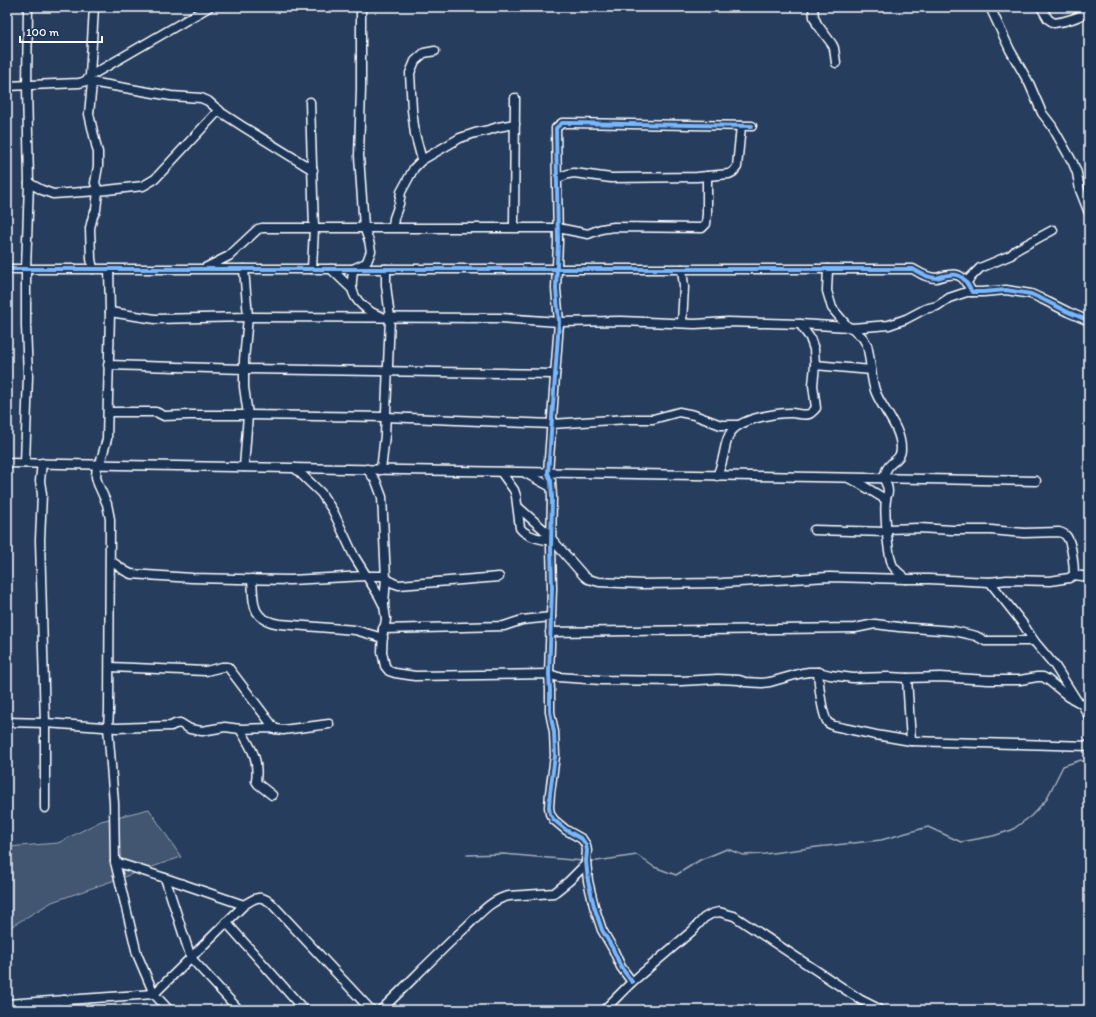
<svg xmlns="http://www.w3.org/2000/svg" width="1096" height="1017" viewBox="0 0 1096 1017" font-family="Itim,sans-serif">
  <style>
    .green { fill: #425672; stroke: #a0aab8 }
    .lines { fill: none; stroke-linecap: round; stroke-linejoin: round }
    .stream { stroke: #a4aebb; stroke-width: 1.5 }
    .minor-casing { stroke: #fff; stroke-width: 11 }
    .minor { stroke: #1d3557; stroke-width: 8 }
    .cycleway-casing { stroke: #1d3557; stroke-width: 6 }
    .cycleway { stroke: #7ab7fb; stroke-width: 4 }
  </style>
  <rect width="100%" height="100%" fill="#263d5e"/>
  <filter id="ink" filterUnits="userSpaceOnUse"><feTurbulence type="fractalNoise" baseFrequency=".025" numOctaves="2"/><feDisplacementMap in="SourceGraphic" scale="8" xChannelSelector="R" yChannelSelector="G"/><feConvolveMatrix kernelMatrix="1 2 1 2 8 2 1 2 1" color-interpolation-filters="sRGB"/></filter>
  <g filter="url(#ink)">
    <polygon class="green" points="149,809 181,857 52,902 7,929 7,847 58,843 101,821"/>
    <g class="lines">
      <g class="stream">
        <polyline points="467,855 503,854 583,861"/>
        <polyline points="589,861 597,861 637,855 654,867 676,875 700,860 727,849 743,855 765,854 817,847 881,840 928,827 961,842 993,836 1012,830 1031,816 1046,800 1063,766 1081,760 1089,766"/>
      </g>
      <g class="minor-casing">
        <g id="minor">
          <path d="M361,7V88L359,156L364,227L369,241L371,251L368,259L366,263L353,269C353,275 351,282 352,288C354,301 368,312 380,316"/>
          <polyline points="813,7 814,17 817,24 832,44 834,48 836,63"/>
          <polyline points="990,7 1010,50 1029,83 1042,113 1052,126 1073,163 1077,173 1080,190 1089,213"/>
          <path d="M1041,7L1048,19L1054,23C1064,22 1082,17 1089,10"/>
          <polyline points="90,76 209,7"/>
          <polyline points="85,81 171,96 201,98 208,101 222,113 242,126 313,170"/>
          <polyline points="92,83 89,114 97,149 98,152 98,166 95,183 98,191 96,210 93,216 90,228 91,259 93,269"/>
          <path d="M7,86L79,83C84,82 87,81 90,76L94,7"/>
          <polyline points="310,102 314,228 312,269"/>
          <polyline points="422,160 415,134 412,110 410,73 415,61 424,53 435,51"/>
          <polyline points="558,178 568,174 574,173 611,178 697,177 729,174 733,172 737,167 741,126"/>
          <polyline points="29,183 42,190 53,194 98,191 143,186 155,179 219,110"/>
          <polyline points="393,227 394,218 399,204 401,192 414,168 422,160 460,138 475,133 489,130 498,127 515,124"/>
          <polyline points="514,227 515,98"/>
          <polyline points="205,268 229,256 258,229 262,228 558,228 588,234 601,229 614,227 702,228 706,224 707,214 707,176"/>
          <path d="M7,269H913C920,273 927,278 936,278C941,277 945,275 949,275C962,272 966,282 972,292H983L1006,290L1031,294L1042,299L1068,312L1089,321"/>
          <polyline points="109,269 110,312 107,439 101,460 97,465 96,477 98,484 107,504 110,519 109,711 108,727 114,803 115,862 137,954 154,994 169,1010"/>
          <polyline points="331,269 352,289"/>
          <polyline points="682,269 684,287 682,323"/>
          <path d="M828,269L827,291L832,308L848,327L852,328L863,338L867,345C869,353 870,361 871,369C872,378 873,386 876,393C884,412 901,427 901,449C901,461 889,461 886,471C881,482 888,482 888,491C888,494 886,497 886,500C884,510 888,557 893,566C896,571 902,575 906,579H929L990,582L1007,580L1050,581L1069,578L1074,575L1089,577"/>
          <polyline points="966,283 970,278 980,268 1011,255 1016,250 1053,230"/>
          <polyline points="110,312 155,319 248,317 501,318 559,322 621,321 695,324 728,322 800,324 848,327"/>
          <polyline points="852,328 889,325 906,319 925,309 937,306 949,298 967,292 972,292"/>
          <polyline points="108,365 244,369 555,374"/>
          <polyline points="815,365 871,370"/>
          <polyline points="108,412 156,412 164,416 189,415 248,415 386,417 552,424 627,419 653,419 679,412 694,415 721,425 738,425"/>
          <polyline points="7,463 1036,481"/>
          <polyline points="25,463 28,376 26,326 26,269 29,183 27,86 28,7"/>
          <polyline points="42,463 40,481 42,494 40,540 45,723 45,808"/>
          <polyline points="244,467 248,415 244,387 244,360 248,317 244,269"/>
          <polyline points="295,468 321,493 333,511 354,556 379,596 384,606 386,619 385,625 383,629 382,652 385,666 389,671 395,673 415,676 549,674 558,677 601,680 681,681 718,679 739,680 745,682 762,683 770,682 802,673 809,672 818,672 830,675 853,678 889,677 907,678 940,677 988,680 1020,680 1037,677 1043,677 1048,680 1069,697 1077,701"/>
          <polyline points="367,469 376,481 382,497 386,578 384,604"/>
          <polyline points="380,470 382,462 385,435 390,318 386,285 386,269"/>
          <path d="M501,472L514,490L516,496L520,528C527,537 541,539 551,541"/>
          <polyline points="525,473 551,487"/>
          <path d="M717,476C719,471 721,466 722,461C725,452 725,440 731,432C740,419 775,413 791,413C797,413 803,416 809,414C812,413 814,410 816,408L813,385L815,365L814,349L810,338L800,324"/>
          <polyline points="850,479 857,482 885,499"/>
          <polyline points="518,507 543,529 584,576 588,579 599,582 642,584 722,583 829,577 906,579"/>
          <path d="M887,529L919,528L952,530H991L1024,533L1059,532C1063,533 1065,534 1067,537C1072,544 1074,566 1074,575"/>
          <polyline points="814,530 887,532"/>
          <polyline points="111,561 125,571 131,574 192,578 290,580 366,576 382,576 386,578 393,583 399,585 499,577"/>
          <path d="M252,579C254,603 250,620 280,624L355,630L383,638"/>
          <polyline points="990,582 1023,624 1034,641 1055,666 1077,701 1082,704 1089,717"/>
          <polyline points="383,629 504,626 522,620 551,617"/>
          <polyline points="550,632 855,628 875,624 899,627 954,631 976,636 985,641 1034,641"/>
          <polyline points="110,667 206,671 222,667 228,667 275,729"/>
          <path d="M818,672C819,684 821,713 828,723C830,724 832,725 834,726L876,735L911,741L1089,746"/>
          <polyline points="907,678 911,741"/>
          <polyline points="7,722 45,723 117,728 171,726 175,724 180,723 190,729 202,731 225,727 240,729 270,728 283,730 329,724"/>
          <path d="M240,729C251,748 259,757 256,781L258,784L272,795"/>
          <polyline points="115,862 165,878 244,905"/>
          <polyline points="165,878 191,958 239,1010"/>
          <polyline points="226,922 304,1010"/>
          <polyline points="632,982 621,967 613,949 602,930 594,906 588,881 586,861 587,851 586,845 582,839 566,830 554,820 550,814 549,807 550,793 555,756 554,732 550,712 550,690 549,674 552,588 551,547 552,497 551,481 548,473 559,322 556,289 558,242 556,128 562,123 570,123 752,126"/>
          <polyline points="64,1000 64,1010"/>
          <path d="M7,1004L154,994L244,905C255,898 259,894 271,903L371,1010"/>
          <path d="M381,1010C409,983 436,955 465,928C478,916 491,899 509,896L554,893L569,881L586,864"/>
          <polyline points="604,1010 632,982 692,931 704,918 711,914 719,912 734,916 861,1000 875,1007 879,1010"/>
        </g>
      </g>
      <use href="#minor" class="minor"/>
      <g class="cycleway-casing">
        <g id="cycleway">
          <path d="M7,269H913C920,273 927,278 936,278C941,277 945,275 949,275C962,272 966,282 972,292H983L1006,290L1031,294L1042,299L1068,312L1089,321"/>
          <polyline points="632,982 621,967 613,949 602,930 594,906 588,881 586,861 587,851 586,845 582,839 566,830 554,820 550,814 549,807 550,793 555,756 554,732 550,712 550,690 549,674 552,588 551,547 552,497 551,481 548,473 559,322 556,289 558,242 556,128 562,123 570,123 752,126"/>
        </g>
      </g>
      <use href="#cycleway" class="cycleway"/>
    </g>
  </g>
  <rect width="1096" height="1017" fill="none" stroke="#1d3557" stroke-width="24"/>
  <rect x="12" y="12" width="1072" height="993" fill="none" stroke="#fff" stroke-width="1.5" filter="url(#ink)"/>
  <path d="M20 36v6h82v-6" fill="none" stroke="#ffffff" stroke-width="2"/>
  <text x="26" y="36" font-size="12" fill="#ffffff" stroke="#1d3557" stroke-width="3" paint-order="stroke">100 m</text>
</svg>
